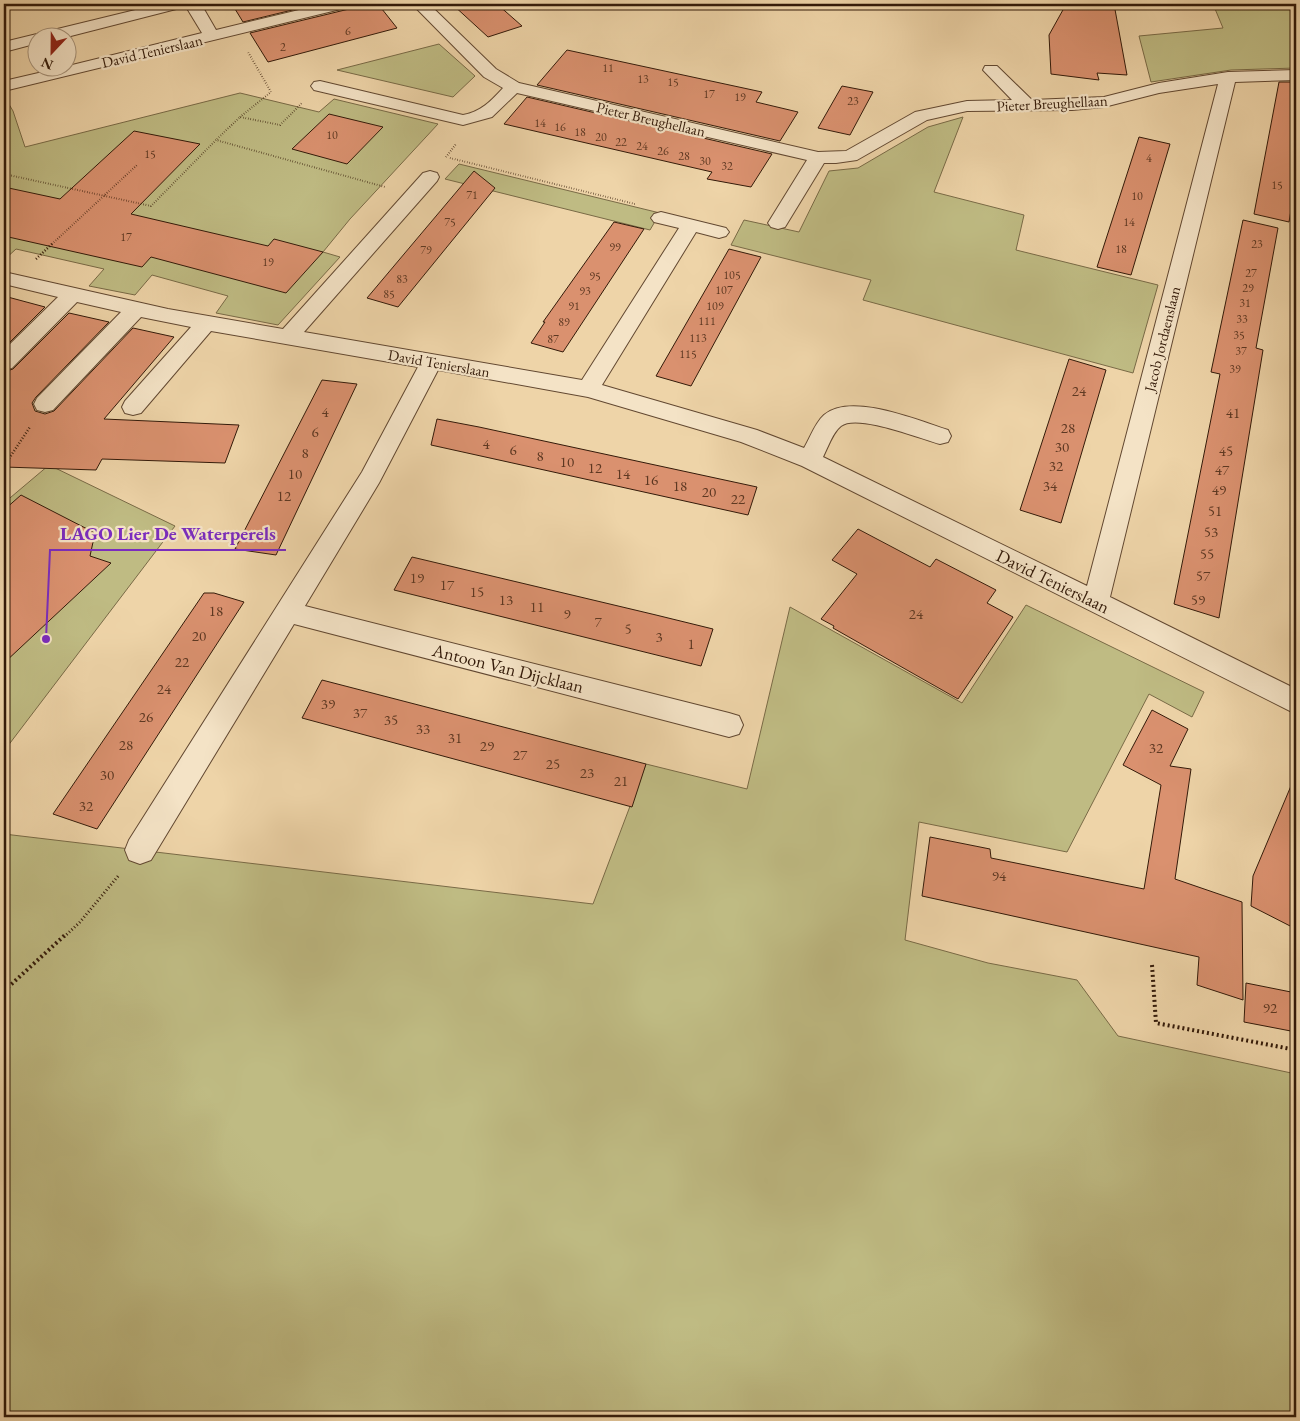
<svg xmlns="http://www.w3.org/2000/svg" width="1300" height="1421" viewBox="0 0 1300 1421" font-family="'EB Garamond',serif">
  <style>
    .green { fill: #bfbb83; stroke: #796a46 }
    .building { fill: #da916f; stroke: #331a09 }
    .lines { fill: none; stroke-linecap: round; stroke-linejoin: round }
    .minor-casing { stroke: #624831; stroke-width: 2 }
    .path-far3 { stroke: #331a09; stroke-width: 2; stroke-dasharray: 0.5 2; stroke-linecap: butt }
    .path-far2 { stroke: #331a09; stroke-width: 2.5; stroke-dasharray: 1 2; stroke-linecap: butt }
    .path-far1 { stroke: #331a09; stroke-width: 3; stroke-dasharray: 1 2.5; stroke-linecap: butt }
    .path { stroke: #331a09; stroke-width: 4; stroke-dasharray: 2 3; stroke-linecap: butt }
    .minor { fill: #f4e3c6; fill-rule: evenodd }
    .labels { text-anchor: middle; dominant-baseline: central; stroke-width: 4.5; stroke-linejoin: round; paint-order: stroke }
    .far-number-label { font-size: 12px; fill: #5d3822 }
    .far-street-label { font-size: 15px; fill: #331a09; stroke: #f4e3c6 }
    .number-label { font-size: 15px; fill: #5d3822 }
    .street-label { font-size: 18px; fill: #331a09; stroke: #f4e3c6 }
    .leader { fill: none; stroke: #7b2cbf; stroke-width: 2 }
    .callout-dot { fill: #7b2cbf; stroke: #f4e3c6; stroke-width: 2 }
    .callout-label { font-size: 19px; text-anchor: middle; font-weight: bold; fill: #7b2cbf; stroke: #f4e3c6; stroke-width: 4.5; stroke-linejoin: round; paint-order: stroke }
  </style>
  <rect width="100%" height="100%" fill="#eed4a8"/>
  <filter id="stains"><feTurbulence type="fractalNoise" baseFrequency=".004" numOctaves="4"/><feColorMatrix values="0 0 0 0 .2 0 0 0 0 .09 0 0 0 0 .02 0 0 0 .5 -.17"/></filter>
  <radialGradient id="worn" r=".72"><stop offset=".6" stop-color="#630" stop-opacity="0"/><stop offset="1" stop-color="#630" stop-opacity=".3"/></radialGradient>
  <g class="green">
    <polygon points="1213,4 1296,4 1296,68 1231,70 1151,82 1139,36 1223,28"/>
    <polygon points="439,44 475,76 453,97 337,70"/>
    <polygon points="240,93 319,112 334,99 438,124 350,219 323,252 340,257 278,325 216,313 228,296 152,275 135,295 89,286 104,269 16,249 4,260 4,96 13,111 25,147"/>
    <polygon points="963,117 934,192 1024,215 1016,250 1158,285 1133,373 863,300 871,280 731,245 744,220 799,232 829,171 858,168 928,127"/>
    <polygon points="459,164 660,213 650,230 445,179"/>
    <polygon points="49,465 175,526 4,751 4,503"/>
    <polygon points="1026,605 1204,692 1192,717 1149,694 1067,852 919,822 905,940 988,963 1077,980 1118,1036 1296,1074 1296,1417 4,1417 4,834 593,904 646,764 747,789 790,607 962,703"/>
  </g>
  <g class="building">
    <polygon points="232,4 317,4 243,22"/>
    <polygon points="353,4 378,4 397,28 268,62 250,33 349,9"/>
    <polygon points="452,4 497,4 522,26 488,37"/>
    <polygon points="1078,4 1114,4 1127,75 1097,73 1099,80 1051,74 1049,35 1064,8 1079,9"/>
    <polygon points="567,50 762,92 756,102 798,112 780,141 537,85"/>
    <polygon points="1279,82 1296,82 1296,180 1289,222 1254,214"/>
    <polygon points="842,86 873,92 850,135 818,128"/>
    <polygon points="527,97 772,154 751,187 707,179 712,172 504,124"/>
    <polygon points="329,114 383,127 347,164 292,149"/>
    <polygon points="134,131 200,144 131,214 268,246 274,239 323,252 286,293 151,257 142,267 4,236 4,187 60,199"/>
    <polygon points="1139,137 1170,144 1131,275 1097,267"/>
    <polygon points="474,171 495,188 398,307 367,298"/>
    <polygon points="1243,220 1278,228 1256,348 1263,350 1219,618 1174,604 1220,374 1211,372"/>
    <polygon points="614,222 644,229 563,352 531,343 545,322 543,322"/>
    <polygon points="729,249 761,257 691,386 656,376"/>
    <polygon points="4,296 45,307 4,348"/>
    <polygon points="69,313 109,322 36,397 32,403 35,411 45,414 54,411 133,328 174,337 104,419 239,425 225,463 102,459 96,470 4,467 4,372 13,369"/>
    <polygon points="1069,359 1106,370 1061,523 1020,510"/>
    <polygon points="322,380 357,384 276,555 235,549"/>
    <polygon points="437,419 479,427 757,487 748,515 431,445"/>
    <polygon points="21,495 95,533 90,556 111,563 4,663 4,510"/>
    <polygon points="858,529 930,567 936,559 996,590 987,603 1013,617 958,699 833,628 834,626 821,619 857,574 832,560"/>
    <polygon points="412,557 656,615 713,629 701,666 394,590"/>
    <polygon points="204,593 214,593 244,602 97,829 53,814"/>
    <polygon points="322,680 646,764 632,807 302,718"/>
    <polygon points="1152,710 1188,729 1170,766 1191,769 1175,879 1242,902 1243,1000 1197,985 1199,957 922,896 930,837 990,849 991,858 1144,889 1161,785 1123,765"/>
    <polygon points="1296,774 1296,929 1251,906 1253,876"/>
    <polygon points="1246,983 1296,993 1296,1032 1244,1022"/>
  </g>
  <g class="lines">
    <g class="minor-casing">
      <g id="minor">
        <polygon points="160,4 201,4 216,30 324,4 351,4 349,7 4,91 4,81 60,68 68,68 68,66 202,33 185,5 184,7 63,38 38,38 38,43 4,52 4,42"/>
        <path d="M412,4H429L496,69L519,83L818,152L846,151L915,112L967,101L1012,100L983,70L985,66H997L1032,100L1104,97L1159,83L1228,72L1296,70V80L1235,82L1110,597L1296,689V714L802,466L741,442L588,397L438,370L379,483L305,606L729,713L739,716L743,725L739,734L729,737L294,624L151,860L140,864L129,860L125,850L129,840L362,472L418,367L211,331L141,413L133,415L125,413L122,407L125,401L191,327L141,317L53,410L45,412L37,410L34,404L37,398L121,312L77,302L12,368L4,370V350L58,297L4,284V272L168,309L283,329L423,173L430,171L437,173L439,177L437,181L304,332L582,380L679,228L654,222L651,218L654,214L661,212L726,228L729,232L726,236L719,238L696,232L602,385L757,430L804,448C810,438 815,423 824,415C851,392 919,421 948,430L951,436L948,442L940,444C921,439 857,413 841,426C833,432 828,447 823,457L1087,586L1218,84L1159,93L1104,107L1072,110L967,111L927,120L857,160L836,163H824L785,227L778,229L771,227L768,223L807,160L517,93L492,117L463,125L314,90L311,86L314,82L320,81L463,115C481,112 491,101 503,88L484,77Z"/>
      </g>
    </g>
    <g class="path-far3">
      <polyline points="240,117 271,92 248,52"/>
      <polyline points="217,139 240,117 280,125 302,103"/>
      <polyline points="446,157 456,144"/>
      <polyline points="450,158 635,204"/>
      <polyline points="4,174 151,206 216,140 385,187"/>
      <polyline points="52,244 137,165"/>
    </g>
    <g class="path-far2">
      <polyline points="36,259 53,243"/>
      <polyline points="4,466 30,427"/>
    </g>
    <polyline class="path-far1" points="64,937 80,922 119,875"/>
    <g class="path">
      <polyline points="1152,965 1156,1023 1296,1050"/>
      <polyline points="4,991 65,935"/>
    </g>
    <use href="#minor" class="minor"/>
  </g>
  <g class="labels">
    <g class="far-number-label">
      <text x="348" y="31">6</text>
      <text x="283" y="47">2</text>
      <text x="608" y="68">11</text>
      <text x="643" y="79">13</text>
      <text x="673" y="82">15</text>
      <text x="709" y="94">17</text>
      <text x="740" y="97">19</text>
      <text x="853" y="101">23</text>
      <text x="540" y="123">14</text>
      <text x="560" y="127">16</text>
      <text x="580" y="132">18</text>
      <text x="332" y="135">10</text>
      <text x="601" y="137">20</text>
      <text x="621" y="142">22</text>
      <text x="642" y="146">24</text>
      <text x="663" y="151">26</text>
      <text x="150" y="154">15</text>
      <text x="684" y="156">28</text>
      <text x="1149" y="158">4</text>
      <text x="705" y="161">30</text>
      <text x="727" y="166">32</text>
      <text x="1277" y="185">15</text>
      <text x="472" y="195">71</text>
      <text x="1137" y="196">10</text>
      <text x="450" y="222">75</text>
      <text x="1129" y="222">14</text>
      <text x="126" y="237">17</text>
      <text x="1257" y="244">23</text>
      <text x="615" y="247">99</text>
      <text x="1121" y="249">18</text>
      <text x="426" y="250">79</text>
      <text x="268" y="262">19</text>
      <text x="1251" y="273">27</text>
      <text x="732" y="275">105</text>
      <text x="595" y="276">95</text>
      <text x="402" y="279">83</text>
      <text x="1248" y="288">29</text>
      <text x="724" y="290">107</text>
      <text x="585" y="291">93</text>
      <text x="389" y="294">85</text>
      <text x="1245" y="303">31</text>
      <text x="574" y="306">91</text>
      <text x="715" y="306">109</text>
      <text x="1242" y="319">33</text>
      <text x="707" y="321">111</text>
      <text x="564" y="322">89</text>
      <text x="1239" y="335">35</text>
      <text x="698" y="338">113</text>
      <text x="553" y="339">87</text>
      <text x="1241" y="351">37</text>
      <text x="688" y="354">115</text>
      <text x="1235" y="369">39</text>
    </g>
    <g class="far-street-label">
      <text transform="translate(152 51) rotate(-13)">David Tenierslaan</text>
      <text transform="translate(1052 103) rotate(-3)">Pieter Breughellaan</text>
      <text transform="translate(651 119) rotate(13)">Pieter Breughellaan</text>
      <text transform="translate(1162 339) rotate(-76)">Jacob Jordaenslaan</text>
      <text transform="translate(439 363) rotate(10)">David Tenierslaan</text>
    </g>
    <g class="number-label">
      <text x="1079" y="390">24</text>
      <text x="325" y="411">4</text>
      <text x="1233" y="412">41</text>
      <text x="1068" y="427">28</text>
      <text x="315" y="431">6</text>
      <text x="486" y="443">4</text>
      <text x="1062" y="446">30</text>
      <text x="513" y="449">6</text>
      <text x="1226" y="450">45</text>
      <text x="305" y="452">8</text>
      <text x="540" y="455">8</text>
      <text x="567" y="461">10</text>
      <text x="1056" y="465">32</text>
      <text x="595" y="467">12</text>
      <text x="1222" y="469">47</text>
      <text x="295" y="473">10</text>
      <text x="623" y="473">14</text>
      <text x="651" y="479">16</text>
      <text x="680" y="485">18</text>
      <text x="1050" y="485">34</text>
      <text x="1219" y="489">49</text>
      <text x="709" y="491">20</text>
      <text x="284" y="495">12</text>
      <text x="738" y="498">22</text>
      <text x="1215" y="510">51</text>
      <text x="1211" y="531">53</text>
      <text x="1207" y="553">55</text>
      <text x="1203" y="575">57</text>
      <text x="417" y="577">19</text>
      <text x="447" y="584">17</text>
      <text x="477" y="591">15</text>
      <text x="506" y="599">13</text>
      <text x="1198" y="599">59</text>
      <text x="537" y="606">11</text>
      <text x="216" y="610">18</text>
      <text x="567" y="613">9</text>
      <text x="916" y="613">24</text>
      <text x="598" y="621">7</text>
      <text x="628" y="628">5</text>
      <text x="199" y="635">20</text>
      <text x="659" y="636">3</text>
      <text x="691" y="643">1</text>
      <text x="182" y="661">22</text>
      <text x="164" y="688">24</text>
      <text x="328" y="703">39</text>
      <text x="360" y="712">37</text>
      <text x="146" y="716">26</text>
      <text x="391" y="719">35</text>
      <text x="423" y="728">33</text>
      <text x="455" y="737">31</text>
      <text x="126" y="744">28</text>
      <text x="487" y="745">29</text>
      <text x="1156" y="747">32</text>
      <text x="520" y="754">27</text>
      <text x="553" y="763">25</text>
      <text x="587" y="772">23</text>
      <text x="107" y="774">30</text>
      <text x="621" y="780">21</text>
      <text x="86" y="805">32</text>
      <text x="999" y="875">94</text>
      <text x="1270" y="1007">92</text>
    </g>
    <g class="street-label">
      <text transform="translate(1053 581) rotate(26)">David Tenierslaan</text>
      <text transform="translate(508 668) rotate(14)">Antoon Van Dijcklaan</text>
    </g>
  </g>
  <path class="leader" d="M46 639L50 550H286"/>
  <circle class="callout-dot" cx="46" cy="639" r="5"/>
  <g class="callout-label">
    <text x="168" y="540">LAGO Lier De Waterperels</text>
  </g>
  <rect width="1300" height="1421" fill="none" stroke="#eed4a8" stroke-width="20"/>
  <rect x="5" y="5" width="1290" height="1411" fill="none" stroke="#331a09" stroke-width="2.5"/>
  <rect x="10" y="10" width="1280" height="1401" fill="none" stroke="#331a09"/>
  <g transform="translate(52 52) rotate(202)"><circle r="24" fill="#f4e3c6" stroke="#a7937a"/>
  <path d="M0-4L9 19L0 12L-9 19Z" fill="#8f2418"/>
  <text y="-8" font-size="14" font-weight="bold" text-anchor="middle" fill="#331a09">N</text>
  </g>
  <rect width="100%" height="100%" filter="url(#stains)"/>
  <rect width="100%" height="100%" fill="url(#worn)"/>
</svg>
